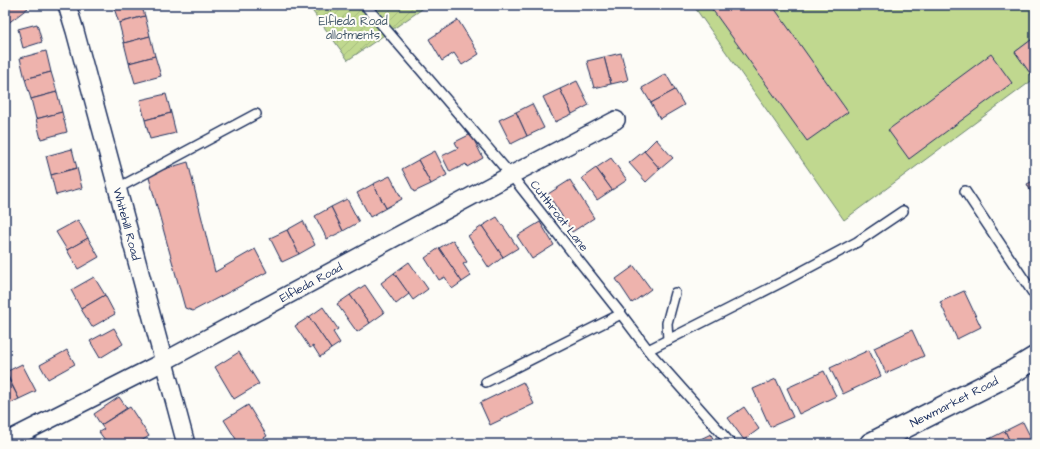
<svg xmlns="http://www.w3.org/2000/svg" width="1040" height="449" viewBox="0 0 1040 449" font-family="'Architects Daughter',sans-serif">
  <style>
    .grass { fill: #c0d88f; stroke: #6e8476 }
    .garden { fill: url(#garden-furrows); stroke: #6e8476 }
    .building { fill: #eeb3ad; stroke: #1b2f5e }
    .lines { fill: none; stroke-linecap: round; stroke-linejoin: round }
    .service-casing { stroke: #1b2f5e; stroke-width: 12 }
    .minor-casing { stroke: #1b2f5e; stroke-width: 20 }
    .primary-casing { stroke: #1b2f5e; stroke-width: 25 }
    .service { stroke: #fdfcf7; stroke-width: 9 }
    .minor { stroke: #fdfcf7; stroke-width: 17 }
    .primary { stroke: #fdfcf7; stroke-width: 22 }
    .labels { text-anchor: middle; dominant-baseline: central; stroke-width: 4; stroke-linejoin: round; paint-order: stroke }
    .park-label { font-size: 12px; fill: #44596a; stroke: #fdfcf7 }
    .street-label { font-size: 12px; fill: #1b2f5e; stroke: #fdfcf7 }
  </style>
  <defs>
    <pattern id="garden-furrows" width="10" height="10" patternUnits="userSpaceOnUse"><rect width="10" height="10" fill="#c0d88f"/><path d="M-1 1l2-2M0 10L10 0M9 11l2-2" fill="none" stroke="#a4ba7e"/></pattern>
  </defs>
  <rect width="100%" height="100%" fill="#fdfcf7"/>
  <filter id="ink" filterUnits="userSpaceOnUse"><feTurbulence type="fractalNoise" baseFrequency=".025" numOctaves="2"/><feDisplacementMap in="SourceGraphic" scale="8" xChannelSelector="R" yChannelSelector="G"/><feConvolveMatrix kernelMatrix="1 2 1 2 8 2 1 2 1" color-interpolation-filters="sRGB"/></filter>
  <g filter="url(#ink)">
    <polygon class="grass" points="693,5 1035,5 1035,37 1015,52 1034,79 844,220"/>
    <polygon class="garden" points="308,5 428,5 348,60"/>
    <g class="building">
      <polygon points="5,5 25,5 28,8 7,24 5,22"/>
      <polygon points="113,5 141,5 145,16 119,23"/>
      <polygon points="709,5 772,5 848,112 807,141"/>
      <polygon points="145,16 150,36 124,43 119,23"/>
      <polygon points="458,20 479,54 462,65 454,53 442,61 429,39"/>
      <polygon points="37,24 42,42 23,48 18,29"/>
      <polygon points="150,36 155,56 129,63 124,43"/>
      <polygon points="1035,37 1035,80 1015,52"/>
      <polygon points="46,51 51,72 25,79 20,58"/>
      <polygon points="621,53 628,80 611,84 604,57"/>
      <polygon points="991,54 1012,83 909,159 888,130"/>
      <polygon points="155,56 161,76 135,83 129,63"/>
      <polygon points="604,57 611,84 594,88 587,61"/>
      <polygon points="51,72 57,92 31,99 25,79"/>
      <polygon points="666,74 675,90 651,103 642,88"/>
      <polygon points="577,81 589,105 572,114 560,89"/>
      <polygon points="560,89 572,114 555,122 543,97"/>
      <polygon points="675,90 684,105 660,119 651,103"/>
      <polygon points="57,92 62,112 36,119 31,99"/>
      <polygon points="166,94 171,113 145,120 140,100"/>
      <polygon points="532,104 544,128 527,136 516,112"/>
      <polygon points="62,112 67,132 41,139 36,119"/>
      <polygon points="516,112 527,136 511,144 499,120"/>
      <polygon points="171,113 176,133 150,139 145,120"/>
      <polygon points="471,134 483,158 467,167 466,164 450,172 442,156 458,148 455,142"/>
      <polygon points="656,139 673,158 660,169 644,151"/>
      <polygon points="72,149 77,168 51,175 46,156"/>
      <polygon points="435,151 447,175 431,184 418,160"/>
      <polygon points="644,151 660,169 646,182 629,163"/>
      <polygon points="611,158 627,180 612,190 596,168"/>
      <polygon points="418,160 431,184 414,192 402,169"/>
      <polygon points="188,162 215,272 255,249 267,272 193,311 185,308 148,174"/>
      <polygon points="77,168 82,188 56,195 51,175"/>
      <polygon points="596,168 612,190 597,200 582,178"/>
      <polygon points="390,176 402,199 386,208 373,184"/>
      <polygon points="570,180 594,218 572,232 548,194"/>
      <polygon points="1035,180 1035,200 1027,184"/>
      <polygon points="373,184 386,208 370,217 357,193"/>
      <polygon points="347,199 359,222 343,231 331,207"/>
      <polygon points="331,207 343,231 327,239 315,216"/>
      <polygon points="497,217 518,248 503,257 482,226"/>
      <polygon points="78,220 88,238 67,250 56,232"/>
      <polygon points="303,221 315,245 299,254 287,230"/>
      <polygon points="540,222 554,245 532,259 517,236"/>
      <polygon points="482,226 503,257 489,268 468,236"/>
      <polygon points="287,230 299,254 282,262 270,238"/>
      <polygon points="88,238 99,257 78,269 67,250"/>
      <polygon points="453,240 467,262 463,264 471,276 462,282 439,248"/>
      <polygon points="439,248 462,282 452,289 445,277 439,280 425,258"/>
      <polygon points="409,262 428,289 413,300 394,273"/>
      <polygon points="634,266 651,289 632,303 616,279"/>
      <polygon points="394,273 409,294 396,304 381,283"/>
      <polygon points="94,277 105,295 81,309 71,290"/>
      <polygon points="365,285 384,313 370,323 350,295"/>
      <polygon points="964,291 981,327 957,339 940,302"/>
      <polygon points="105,295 115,314 92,327 81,309"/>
      <polygon points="350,295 370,323 357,332 337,304"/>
      <polygon points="323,307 338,329 333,332 340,343 331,349 309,317"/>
      <polygon points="309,317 331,349 320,357 313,346 310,348 295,326"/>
      <polygon points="114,328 123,344 100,358 90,341"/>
      <polygon points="912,330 924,356 886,373 874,348"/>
      <polygon points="67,350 75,364 48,379 40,365"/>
      <polygon points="869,350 881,376 843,394 830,368"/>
      <polygon points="239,352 259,384 234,399 215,367"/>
      <polygon points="22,364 36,391 19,399 6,372"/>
      <polygon points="824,371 836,396 799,414 787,388"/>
      <polygon points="5,372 19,399 5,406"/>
      <polygon points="776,379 793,417 770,427 753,389"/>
      <polygon points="523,382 534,404 490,425 480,403"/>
      <polygon points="119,397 127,408 101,425 94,414"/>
      <polygon points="248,405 267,436 255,444 239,444 224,420"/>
      <polygon points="130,407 149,436 137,444 108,444 99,432 104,429 101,425"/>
      <polygon points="744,407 759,429 744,440 728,418"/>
      <polygon points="1023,422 1034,444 1011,444 1005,431"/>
      <polygon points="1005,431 1011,444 989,444 987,440"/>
      <polygon points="711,434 715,444 690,444"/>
    </g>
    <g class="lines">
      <g class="service-casing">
        <g id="service">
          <polyline points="365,5 511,175 621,314 652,355 731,444"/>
          <polyline points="118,188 256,114"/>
          <polyline points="965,191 1035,296"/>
          <polyline points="668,340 667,323 675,293"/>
          <polyline points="648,350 784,281 857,242 903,211"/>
          <polyline points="486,382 621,314"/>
        </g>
      </g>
      <g class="minor-casing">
        <g id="minor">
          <path id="s1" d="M67,5L75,31L186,444"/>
          <path id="s2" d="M5,442L163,362L511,175L616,120"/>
        </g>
      </g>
      <g class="primary-casing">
        <g id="primary">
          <path id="s3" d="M871,444L1009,374L1035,358"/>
        </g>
      </g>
      <use href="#service" class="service"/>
      <use href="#minor" class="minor"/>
      <use href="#primary" class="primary"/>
    </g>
  </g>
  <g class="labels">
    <g class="park-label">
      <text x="353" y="21">Elfleda Road<tspan x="353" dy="14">allotments</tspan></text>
    </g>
    <g class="street-label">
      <text transform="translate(559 216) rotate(52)">Cutthroat Lane</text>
      <text stroke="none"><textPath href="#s1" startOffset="227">Whitehill Road</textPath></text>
      <text stroke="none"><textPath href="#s2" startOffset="345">Elfleda Road</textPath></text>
      <text stroke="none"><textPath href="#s3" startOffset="93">Newmarket Road</textPath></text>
    </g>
  </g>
  <rect width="1040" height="449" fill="none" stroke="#fdfcf7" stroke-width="20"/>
  <rect x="10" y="10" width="1020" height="429" fill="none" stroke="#1b2f5e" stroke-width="1.5" filter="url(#ink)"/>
</svg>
